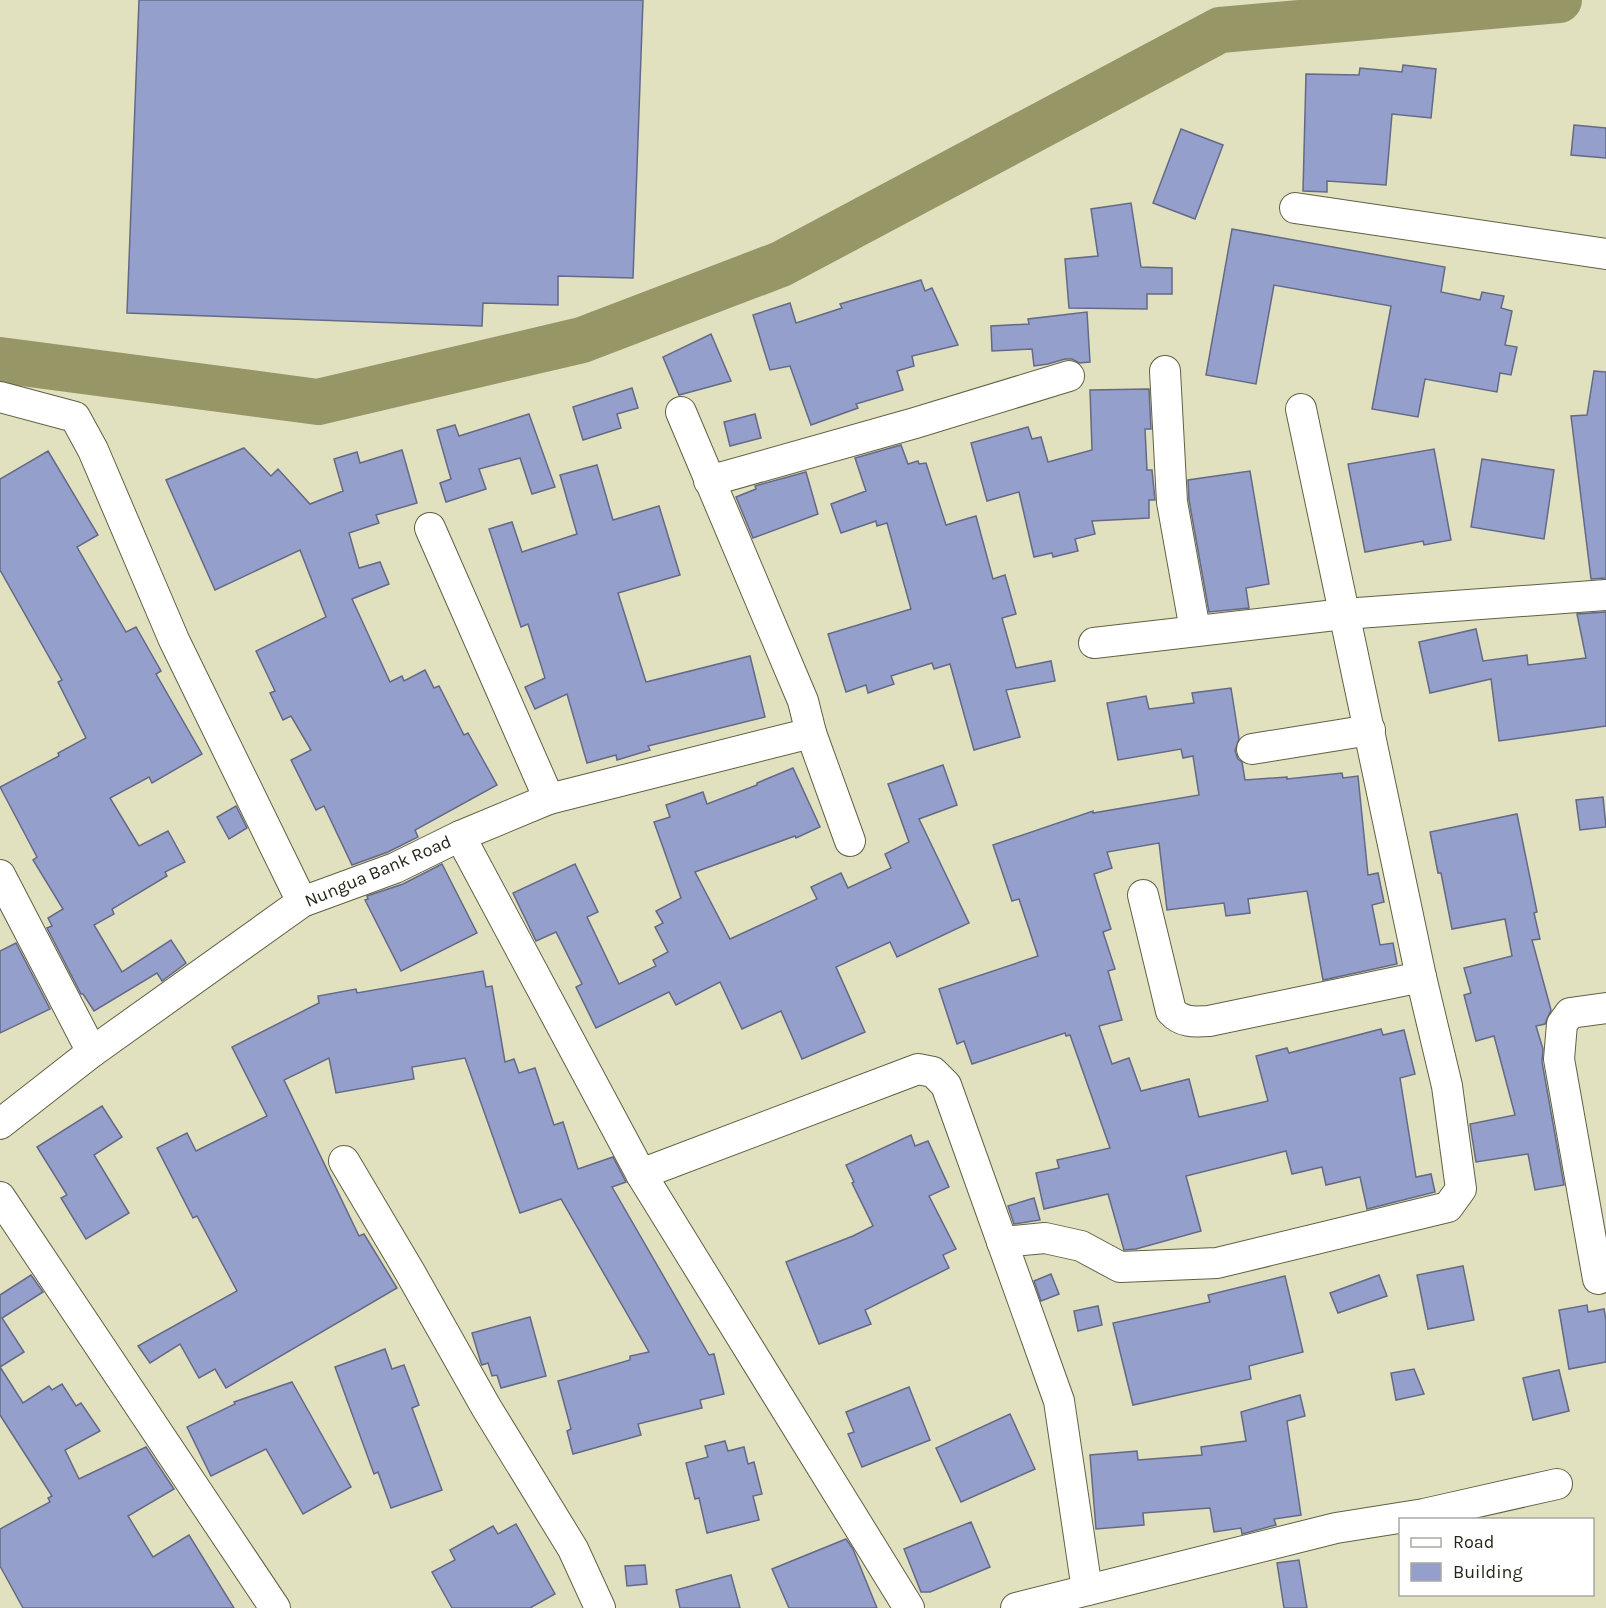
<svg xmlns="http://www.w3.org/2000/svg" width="1606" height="1608" viewBox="0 0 1606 1608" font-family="Karla,sans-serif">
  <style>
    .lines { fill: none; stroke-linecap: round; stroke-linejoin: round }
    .river { stroke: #979667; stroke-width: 46 }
    .building { fill: #949fcb; stroke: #646a86; stroke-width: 1.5 }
    .street-casing { stroke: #616043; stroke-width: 32 }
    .street { stroke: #fff; stroke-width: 30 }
    .labels { text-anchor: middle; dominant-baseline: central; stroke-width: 5; stroke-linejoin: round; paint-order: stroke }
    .street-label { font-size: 18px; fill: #252518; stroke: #fff }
  </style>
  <rect width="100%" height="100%" fill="#e1e1c0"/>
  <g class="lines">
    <polyline class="river" points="0,360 318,402 582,340 781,264 1220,30 1559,0"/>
  </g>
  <g class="building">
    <polygon points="139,0 643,0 633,278 558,276 558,305 483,303 482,326 127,313"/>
    <polygon points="1403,65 1436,69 1431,118 1392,114 1386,185 1327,181 1327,192 1303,191 1306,74 1359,75 1360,68 1402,72"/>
    <polygon points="1574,125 1606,128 1606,158 1571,155"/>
    <polygon points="1181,129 1223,145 1195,219 1153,203"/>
    <polygon points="1131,203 1141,267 1172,268 1172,294 1147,294 1147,309 1069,308 1065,259 1098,256 1091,209"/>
    <polygon points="1232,229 1445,267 1441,292 1480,300 1482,292 1504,296 1501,308 1512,311 1505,345 1517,347 1511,375 1500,373 1497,392 1425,379 1418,417 1372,409 1391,306 1274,285 1256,384 1206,375"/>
    <polygon points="921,280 925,291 932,288 958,345 912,356 914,366 897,371 903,390 856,404 858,408 811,425 790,366 770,370 753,315 790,303 796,323 842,308 840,304"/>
    <polygon points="1087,312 1090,362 1079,363 1072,359 1065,359 1048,364 1034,366 1032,349 992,351 991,326 1029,324 1028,319"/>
    <polygon points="711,334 731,381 679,395 663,357"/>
    <polygon points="1594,371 1606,372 1606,578 1591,579 1571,416 1587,415"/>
    <polygon points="632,388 638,408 617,414 621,428 583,440 573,407"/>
    <polygon points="1149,389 1151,429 1145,429 1147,470 1152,470 1155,500 1149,500 1149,518 1092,521 1095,534 1075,539 1078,551 1053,557 1052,553 1034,557 1019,492 987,501 971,443 1028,427 1032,439 1041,437 1048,462 1092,450 1090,390"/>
    <polygon points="529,414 555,487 532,494 520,458 479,469 486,489 446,502 440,483 451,479 437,430 455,425 459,436"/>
    <polygon points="755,414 761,438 730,446 724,422"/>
    <polygon points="901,445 908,464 918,461 919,464 926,463 946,525 976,516 993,579 1005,575 1016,614 1002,618 1016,668 1051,661 1055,681 1006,690 1020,737 974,750 950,664 934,669 932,663 891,676 894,684 868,693 866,685 846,692 828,634 911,609 887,523 877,526 876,521 841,533 831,504 866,491 855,458"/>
    <polygon points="244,448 271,476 278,469 310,504 343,491 334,459 357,452 360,463 402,450 417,503 376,515 379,523 349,533 359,568 380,562 389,584 352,599 390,682 402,676 404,681 425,670 434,688 439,686 464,735 468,733 497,785 415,830 418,837 388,852 352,865 324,806 316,810 291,760 311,750 291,716 283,720 270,693 275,691 256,651 326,617 300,550 215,590 166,480"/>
    <polygon points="1434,449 1451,540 1424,545 1423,541 1365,552 1348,464"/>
    <polygon points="48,451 98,535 77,547 126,632 136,627 161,671 156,674 202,754 152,783 149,777 110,798 139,846 168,831 185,862 165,872 167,876 112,909 114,914 94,925 122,972 171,940 186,963 162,981 157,973 94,1011 83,994 81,994 47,928 52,926 48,918 63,909 33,860 37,857 0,787 59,756 58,753 86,738 58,682 62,680 0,570 0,479"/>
    <polygon points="1482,459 1554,470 1544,539 1471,527"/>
    <polygon points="597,465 613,520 659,506 680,575 618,593 646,682 750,656 765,717 648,746 650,750 617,760 616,755 587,763 567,694 535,709 525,687 545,678 528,624 521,627 489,529 512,522 522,552 577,534 560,475"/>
    <polygon points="1250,471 1269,584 1246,588 1249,608 1209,612 1189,500 1188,480"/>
    <polygon points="806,472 818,514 753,538 736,497 756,489 755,486"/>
    <polygon points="1606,612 1606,726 1499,741 1491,679 1430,693 1419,642 1476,629 1483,661 1527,655 1528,665 1586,658 1577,614"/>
    <polygon points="1231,688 1239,739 1235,751 1238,759 1242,762 1245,780 1287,777 1287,779 1342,773 1343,778 1358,776 1368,875 1378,873 1384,902 1372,905 1380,945 1393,943 1397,964 1323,980 1307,891 1248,899 1250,913 1226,916 1224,903 1167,910 1159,843 1107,852 1112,868 1094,874 1111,929 1103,932 1115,969 1108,971 1122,1020 1099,1026 1112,1064 1129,1058 1141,1091 1189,1079 1199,1117 1268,1101 1256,1056 1287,1048 1289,1053 1381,1029 1383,1035 1404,1030 1415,1074 1400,1078 1416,1177 1431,1174 1435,1192 1367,1209 1360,1177 1326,1185 1322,1167 1292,1174 1286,1151 1186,1176 1201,1231 1136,1249 1124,1250 1108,1194 1044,1209 1036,1173 1059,1168 1057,1160 1110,1148 1070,1035 1066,1036 1065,1033 972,1064 964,1041 957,1044 939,989 1038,956 1019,899 1012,901 993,845 1093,811 1093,813 1199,795 1193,756 1183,758 1181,749 1118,760 1107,703 1146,696 1149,709 1194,703 1192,693"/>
    <polygon points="943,765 957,805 919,819 969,923 897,957 890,942 836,967 865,1032 802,1059 781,1011 742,1029 720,982 676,1005 669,992 596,1028 576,987 582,984 556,932 536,941 513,893 575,864 598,912 587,917 619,984 656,966 653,960 668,952 655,927 663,923 656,911 681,898 654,822 670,817 666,805 703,792 707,804 757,785 757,783 793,768 820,827 796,838 795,836 695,872 730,939 817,899 811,887 841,873 848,888 891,868 885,854 909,842 888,784"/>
    <polygon points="1603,797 1606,827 1580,830 1576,800"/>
    <polygon points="236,806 247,828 229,839 217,817"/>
    <polygon points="1517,814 1537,912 1534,913 1540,939 1532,940 1551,1010 1545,1024 1536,1026 1543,1049 1542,1062 1564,1185 1535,1190 1528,1154 1476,1162 1470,1124 1515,1115 1494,1036 1476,1041 1464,995 1471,993 1464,968 1512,956 1505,919 1452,929 1441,873 1438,873 1430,832"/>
    <polygon points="442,864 477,933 401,971 365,900 368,899 367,896 403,884"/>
    <polygon points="16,943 50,1009 0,1033 0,951"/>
    <polygon points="483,971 486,987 492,986 505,1062 514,1059 519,1073 535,1068 554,1125 563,1122 578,1169 613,1157 626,1182 612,1187 709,1355 714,1354 724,1394 700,1400 702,1408 638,1424 641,1435 573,1454 567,1431 571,1429 558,1381 630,1360 630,1356 649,1352 561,1199 520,1213 465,1058 412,1067 414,1079 336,1093 329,1058 284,1080 359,1236 364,1234 397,1288 226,1388 215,1369 199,1378 180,1344 150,1363 138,1346 237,1291 197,1216 193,1218 157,1148 187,1133 196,1151 267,1116 232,1047 319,1003 318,996 356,989 357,993"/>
    <polygon points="102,1106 122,1137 94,1155 129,1213 86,1239 61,1198 67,1195 37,1147"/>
    <polygon points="911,1135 915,1146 928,1141 949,1187 929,1196 956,1249 943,1255 949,1268 865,1310 871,1324 819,1344 786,1262 853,1236 873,1226 852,1183 854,1182 846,1165"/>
    <polygon points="1034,1198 1040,1220 1014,1224 1008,1206"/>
    <polygon points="1463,1266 1474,1320 1428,1329 1417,1275"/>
    <polygon points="1051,1274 1059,1294 1041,1301 1034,1281"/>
    <polygon points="31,1275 43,1292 2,1318 24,1352 0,1367 23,1403 49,1386 52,1390 62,1384 76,1406 81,1403 100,1431 65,1450 79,1479 146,1447 174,1489 128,1516 153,1557 189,1535 234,1608 23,1608 0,1566 0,1529 50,1502 48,1498 52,1496 0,1415 0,1295"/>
    <polygon points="1379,1275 1387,1296 1338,1313 1330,1293"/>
    <polygon points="1285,1276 1303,1352 1249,1366 1251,1379 1133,1405 1113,1323 1210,1302 1208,1295"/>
    <polygon points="1587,1305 1588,1312 1604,1309 1606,1320 1606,1362 1569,1369 1559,1310"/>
    <polygon points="1098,1306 1102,1325 1078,1331 1074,1311"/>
    <polygon points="530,1317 546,1376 501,1388 497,1375 492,1376 488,1363 482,1365 481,1363 472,1333"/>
    <polygon points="385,1349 392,1369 404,1365 419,1405 412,1408 442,1490 391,1508 378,1472 374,1474 335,1367"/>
    <polygon points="1414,1369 1424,1394 1396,1400 1391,1373"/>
    <polygon points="1559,1370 1569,1411 1533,1420 1523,1378"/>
    <polygon points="292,1382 351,1487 303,1514 266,1449 211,1476 187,1427 235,1404 234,1402"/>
    <polygon points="909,1387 930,1440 862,1467 848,1434 854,1432 846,1412"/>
    <polygon points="1300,1395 1305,1416 1287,1421 1301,1515 1274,1519 1276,1525 1242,1534 1241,1528 1214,1532 1210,1508 1143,1513 1144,1525 1096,1529 1090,1455 1137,1451 1138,1460 1202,1455 1201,1447 1246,1441 1241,1412"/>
    <polygon points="1010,1414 1035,1469 961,1502 936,1448"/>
    <polygon points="725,1441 728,1451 744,1447 748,1464 754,1462 762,1494 753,1496 759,1520 707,1533 699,1498 695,1499 686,1463 708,1457 705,1446"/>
    <polygon points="971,1522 990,1567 930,1592 921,1592 904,1549"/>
    <polygon points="516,1524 555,1594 530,1608 452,1608 432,1572 455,1560 450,1550 493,1526 498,1534"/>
    <polygon points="846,1539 853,1549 877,1608 789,1608 772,1569"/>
    <polygon points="1299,1560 1307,1608 1284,1608 1277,1563"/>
    <polygon points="645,1565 647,1584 627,1586 625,1566"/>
    <polygon points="731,1575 740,1608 680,1608 676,1590"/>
  </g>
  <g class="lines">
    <g class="street-casing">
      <g id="street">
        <polyline points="1295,208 1606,254"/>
        <polyline points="1165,371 1172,502 1195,630"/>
        <polyline points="0,397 75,417 93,450 174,640 302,902"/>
        <polyline points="681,412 803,701 811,733 850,841"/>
        <polyline points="709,481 915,423 1069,376"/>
        <polyline points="430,528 549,799"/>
        <polyline points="1094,643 1344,614 1606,595"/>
        <polyline points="1252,749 1370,730"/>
        <polyline points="460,836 641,1174 909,1608"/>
        <polyline points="0,875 92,1052"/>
        <path d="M1143,895L1171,1011C1182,1023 1194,1022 1209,1021L1421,977"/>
        <polyline points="0,1124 92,1052 302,902 395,868 460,836 549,799 811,733"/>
        <polyline points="344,1161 411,1274 486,1407 573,1549 600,1608"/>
        <polyline points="641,1174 918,1069 933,1072 946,1085 1059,1401 1087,1590"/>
        <polyline points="0,1197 275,1608"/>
        <polyline points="1002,1242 1045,1238 1081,1246 1120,1267 1217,1263 1448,1207 1461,1189 1447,1086 1421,977 1301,409"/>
        <polyline points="1598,1279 1559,1059 1562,1024 1570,1013 1606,1008"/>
        <polyline points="1016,1608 1336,1528 1424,1514 1557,1484"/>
      </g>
    </g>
    <use href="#street" class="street"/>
  </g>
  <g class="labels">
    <g class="street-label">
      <text transform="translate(378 871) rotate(-23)">Nungua Bank Road</text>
    </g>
  </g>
  <rect x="1399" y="1518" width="195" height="78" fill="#ffffff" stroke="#a8a8a3" stroke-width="1.5"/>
  <rect x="1411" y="1538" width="30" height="9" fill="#ffffff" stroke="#a8a8a3" stroke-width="1.5"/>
  <text x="1453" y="1548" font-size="18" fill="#252518">Road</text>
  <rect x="1411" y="1563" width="30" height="18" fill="#949fcb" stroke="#a8a8a3" stroke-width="1.5"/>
  <text x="1453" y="1578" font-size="18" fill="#252518">Building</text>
</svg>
